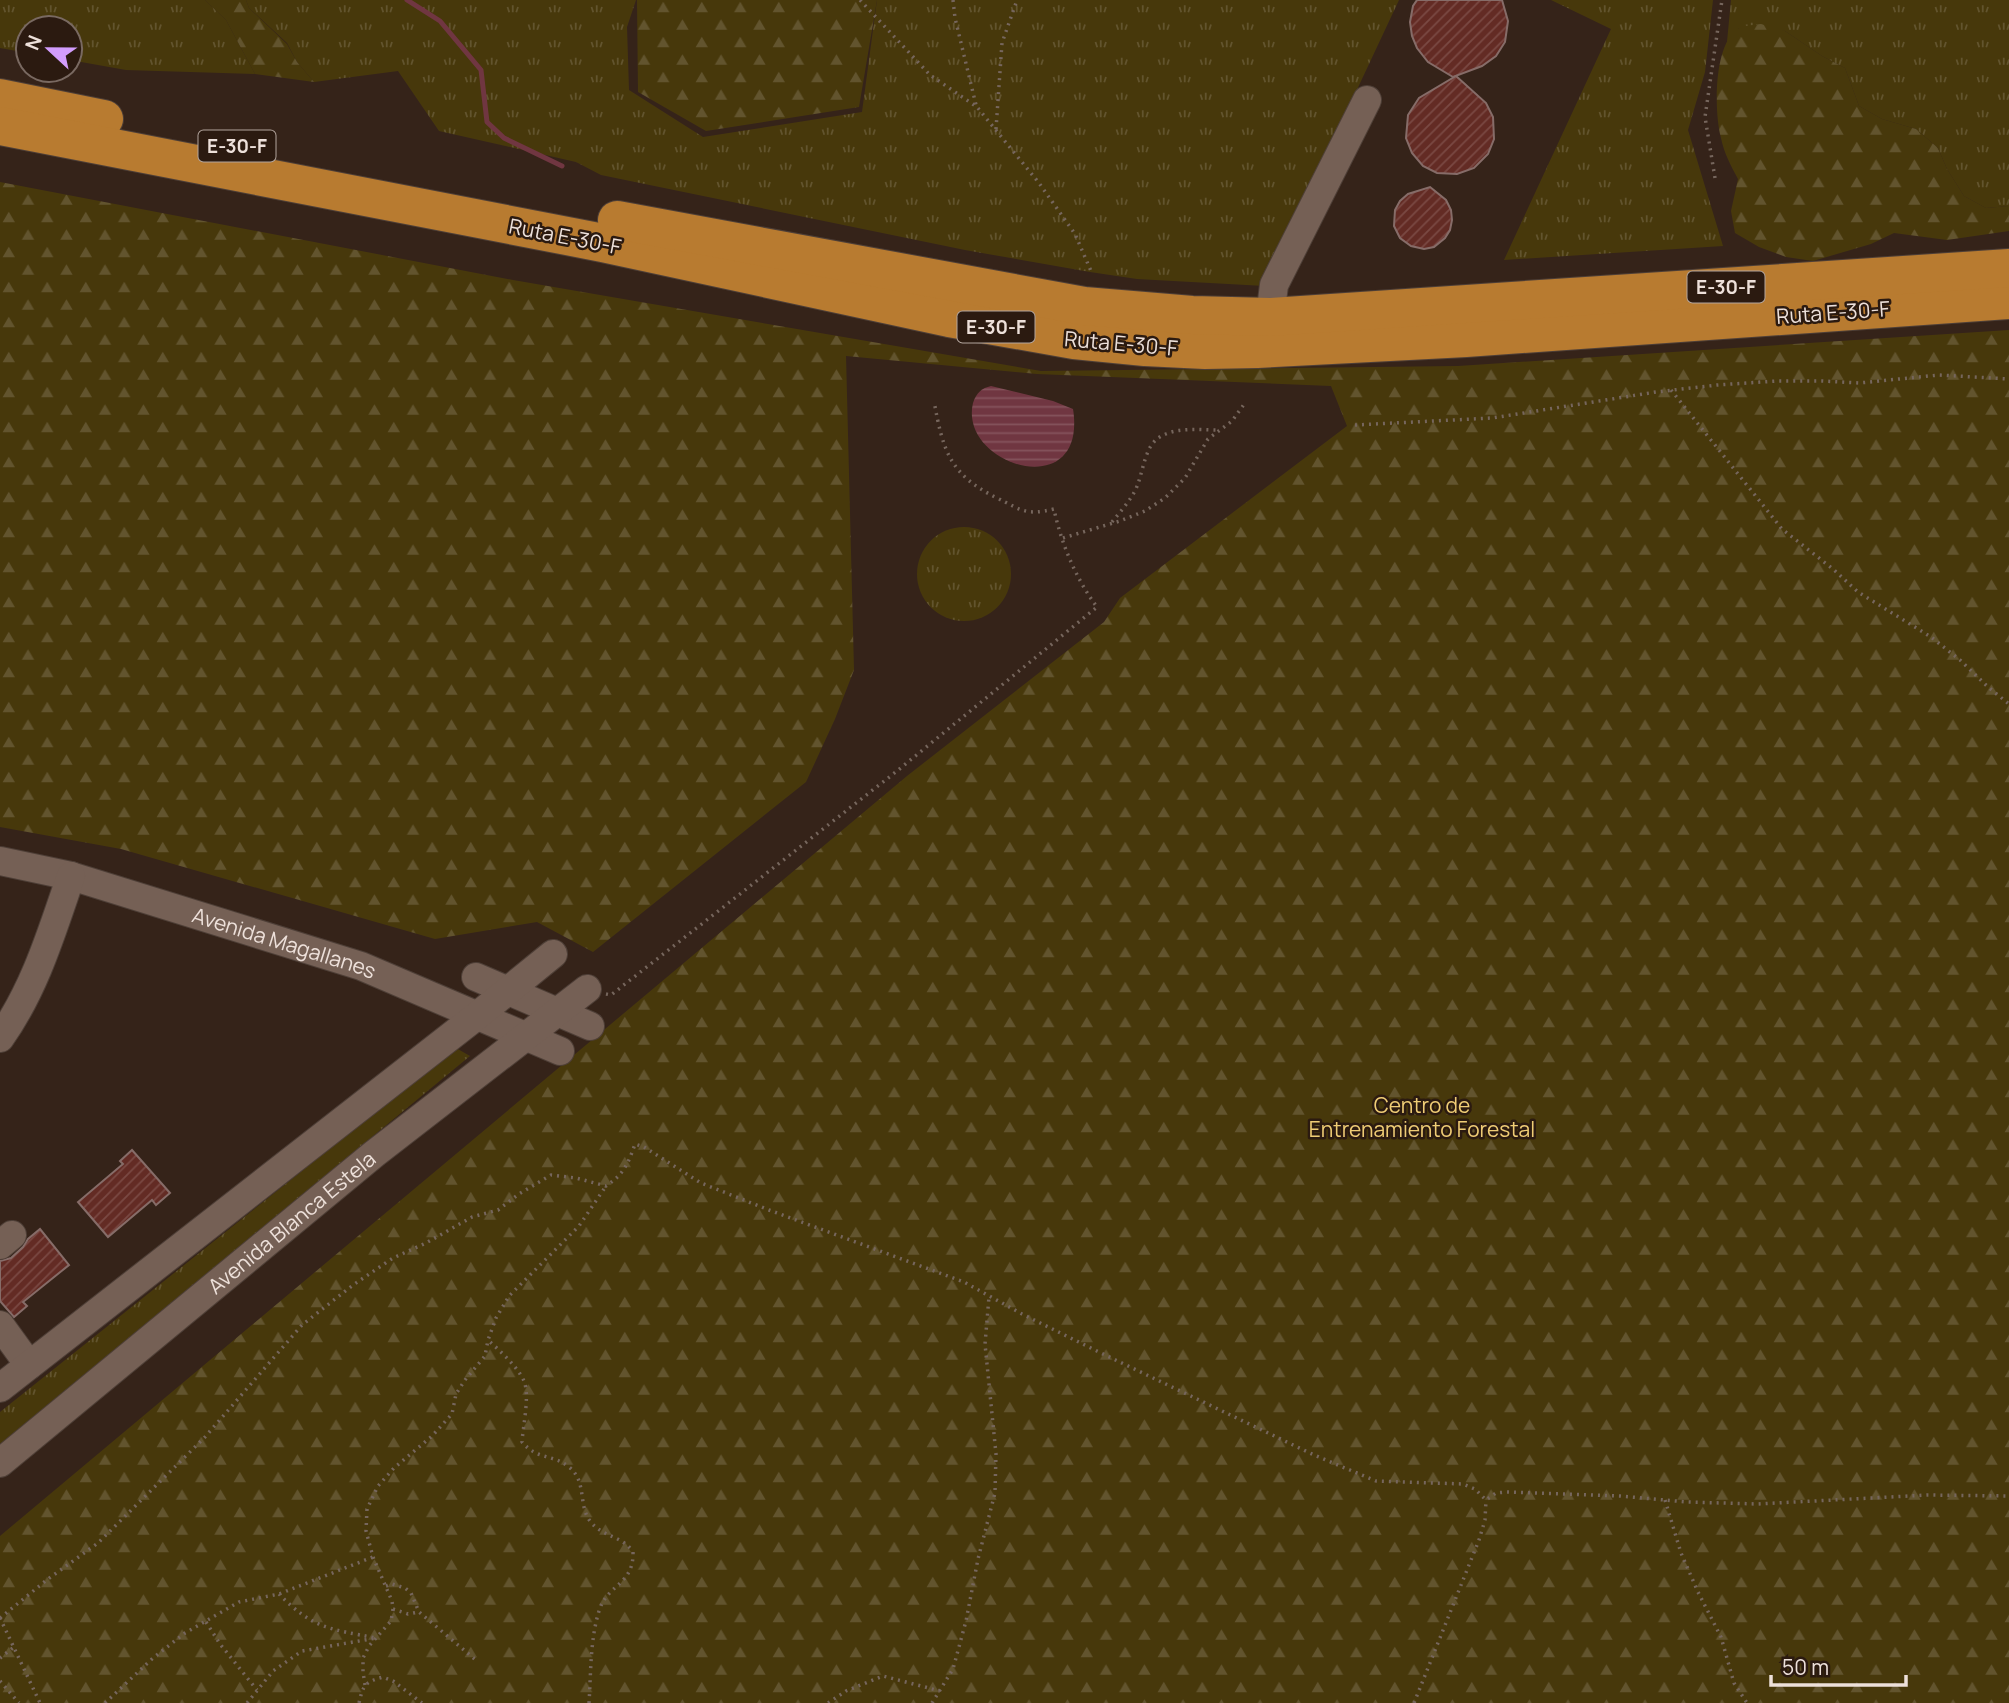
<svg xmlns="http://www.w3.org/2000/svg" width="2009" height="1703" viewBox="0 0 2009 1703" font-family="Manrope,sans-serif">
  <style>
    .grass { fill: url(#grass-tufts) }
    .forest { fill: url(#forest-firs) }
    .water { fill: url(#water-rules) }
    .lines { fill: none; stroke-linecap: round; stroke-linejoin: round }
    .stream { stroke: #703641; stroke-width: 5 }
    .building { fill: url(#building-hatch); stroke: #866c68; stroke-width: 2 }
    .minor-casing { stroke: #4e3f37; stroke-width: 30 }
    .highway-casing { stroke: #4e3f37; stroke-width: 40 }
    .path { stroke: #76665d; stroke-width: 3.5; stroke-dasharray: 2 5; stroke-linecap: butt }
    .minor { stroke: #756055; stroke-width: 28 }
    .highway { stroke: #b87b30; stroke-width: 38 }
    .labels { text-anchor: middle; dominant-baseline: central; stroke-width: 5; stroke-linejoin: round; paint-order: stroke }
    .shield { fill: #2b1a10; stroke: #b3a59d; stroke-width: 2 }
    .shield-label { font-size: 19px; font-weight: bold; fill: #ede0da }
    .street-label { font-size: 21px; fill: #ede0da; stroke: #2b1a10 }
    .park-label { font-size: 21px; fill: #efcc75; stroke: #2b1a10 }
  </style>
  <defs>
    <pattern id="grass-tufts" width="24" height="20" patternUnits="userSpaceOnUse" patternTransform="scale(1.75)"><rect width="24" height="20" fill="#47380b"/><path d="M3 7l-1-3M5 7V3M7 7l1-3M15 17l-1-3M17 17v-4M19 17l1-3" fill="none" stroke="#62542e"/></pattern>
    <pattern id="forest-firs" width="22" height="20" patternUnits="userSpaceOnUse" patternTransform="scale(1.75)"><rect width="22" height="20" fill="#47380b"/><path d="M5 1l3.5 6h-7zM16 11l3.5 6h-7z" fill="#62542e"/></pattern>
    <pattern id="water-rules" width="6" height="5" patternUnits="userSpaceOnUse" patternTransform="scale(1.75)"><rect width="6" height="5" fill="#703641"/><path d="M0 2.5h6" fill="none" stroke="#85535c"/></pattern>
    <pattern id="building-hatch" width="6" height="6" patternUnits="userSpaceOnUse" patternTransform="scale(1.75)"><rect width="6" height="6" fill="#632b24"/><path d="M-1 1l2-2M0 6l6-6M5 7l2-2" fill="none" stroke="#7a4943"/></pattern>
  </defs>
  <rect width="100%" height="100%" fill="#352319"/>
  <g class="grass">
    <polygon points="0,0 205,0 226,20 255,74 126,70 70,60 70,28 28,28 28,53 0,48"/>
    <polygon points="246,0 636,0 627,27 629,90 703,137 862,112 877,0 1399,0 1265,286 1137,279 1090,272 965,250 601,175 576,162 439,131 398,71 314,82 297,62 287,43 249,8"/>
    <polygon points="1551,0 1713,0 1705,72 1688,130 1723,246 1504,260 1611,29"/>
    <polygon points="1731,0 2009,0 2009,206 1986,208 1964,196 1947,169 1938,148 1916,129 1882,119 1859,106 1845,68 1822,56 1785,31 1739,28 1727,42"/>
    <circle cx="964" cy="574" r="47"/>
    <polygon points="456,1048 470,1056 0,1444 0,1412"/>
  </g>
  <g class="forest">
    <polygon points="205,0 246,0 249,8 287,44 297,62 314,82 255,74 226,20"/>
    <polygon points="637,0 877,0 859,107 706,131 638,92"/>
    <path d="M1761,24L1785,31L1822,56L1845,68L1859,106L1882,119L1916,129L1938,148L1947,169L1964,196L1986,208L2009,206V231L1947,240L1894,233L1871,244L1813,261L1786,257L1759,247L1735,233L1731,211L1738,179C1731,166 1724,153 1721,138C1714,113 1713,43 1739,28C1745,25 1755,25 1761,24Z"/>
    <polygon points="0,182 513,280 1041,371 1458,366 2009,330 2009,1703 0,1703 0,1536 907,776 1104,622 1120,598 1347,426 1331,386 1037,374 846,356 854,670 835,719 806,782 593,952 537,922 435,939 121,849 0,827"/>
  </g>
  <path class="water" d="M991,386L1053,401L1073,409C1088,505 958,466 973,403C976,393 982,388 991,386Z"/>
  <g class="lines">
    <polyline class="stream" points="407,0 440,21 481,70 487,122 504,138 562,166"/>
  </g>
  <g class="building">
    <polygon points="1417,0 1502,0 1508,21 1505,42 1496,56 1482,66 1453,77 1428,62 1417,48 1412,36 1410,22 1413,6"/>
    <polygon points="1456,76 1486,103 1493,117 1494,139 1488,154 1474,168 1457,174 1437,173 1423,166 1412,153 1406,138 1408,115 1419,98"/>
    <polygon points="1430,187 1446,200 1451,210 1452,220 1450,230 1445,238 1434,247 1424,249 1411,246 1400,238 1394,226 1395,210 1400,201 1408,194"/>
    <polygon points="132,1150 170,1193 156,1205 152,1200 108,1237 78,1202 123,1164 120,1161"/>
    <polygon points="40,1229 69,1265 23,1302 27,1306 14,1317 0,1301 0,1261 11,1258 23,1247 28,1239"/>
  </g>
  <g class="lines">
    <g class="minor-casing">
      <g id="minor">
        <polyline points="1270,317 1274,285 1367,100"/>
        <path id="s1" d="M0,861L71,876L361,966L560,1051"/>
        <polyline points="476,977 590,1026"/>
        <path d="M0,1038C35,989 52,931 71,876"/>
        <polyline points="0,1245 12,1235"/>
        <polyline points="0,1325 29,1365"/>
        <polyline points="0,1388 478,1015 553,954"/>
        <path id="s2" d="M0,1463L374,1154L587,989"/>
      </g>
    </g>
    <g class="highway-casing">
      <g id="highway">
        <polyline points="0,98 104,119"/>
        <polyline points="0,126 603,243 949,318 1074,340 1145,347 1205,350 1257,349 1466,338 2009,300"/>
        <polyline points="617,220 1084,306 1192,315 1270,317 2009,268"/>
      </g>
    </g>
    <g class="path">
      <polyline points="860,0 930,75 977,107 1039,183 1075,234 1091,271"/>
      <polyline points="953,0 955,18 976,105"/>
      <polyline points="996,129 1002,43 1017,0"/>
      <polyline points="1715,178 1705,117 1722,0"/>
      <polyline points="1671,390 1782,529 1833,569 1858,592 1931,637 1960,660 1988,687 2009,704"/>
      <polyline points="1355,425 1492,418 1656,392 1717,385 1777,381 1823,381 1859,383 1939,375 2009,379"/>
      <path d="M1112,522C1120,512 1129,502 1135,491C1141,478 1142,467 1147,454C1157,424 1194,430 1219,430"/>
      <polyline points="1063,538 1120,521 1145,511 1165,498 1185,478 1208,439 1232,421 1245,403"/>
      <path d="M606,994L611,995L897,771L1097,607C1076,579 1061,543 1054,509C1025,516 1022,510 997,498C950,475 943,451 934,401"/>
      <polyline points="1665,1500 1681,1553 1698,1592 1721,1637 1734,1683 1747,1703"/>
      <polyline points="386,1586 392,1584 405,1588 411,1593 419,1612 477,1661"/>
      <polyline points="393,1609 408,1614 419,1612"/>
      <path d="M0,1618L48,1579L98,1543L205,1437L302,1325L353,1285L393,1258L426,1243L472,1217L498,1210L519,1194L551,1175L576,1178L606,1186C624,1174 628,1164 635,1144L644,1147L701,1183L769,1210L964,1282L1022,1314L1101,1353L1314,1455L1376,1481L1463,1484L1475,1489L1486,1500L1496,1493L1506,1492L1620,1496L1687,1502L1758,1504L1927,1495L2009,1496"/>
      <polyline points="0,1618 40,1703"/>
      <polyline points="206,1622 220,1644 257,1690"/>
      <polyline points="0,1658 14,1647"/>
      <polyline points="0,1681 19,1703"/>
      <polyline points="365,1685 363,1672 363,1658 369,1646 391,1621 393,1609 392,1601 373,1557 366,1531 367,1509 378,1486 394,1468 432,1436 452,1414 456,1394 465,1380 485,1356 488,1340"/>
      <polyline points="105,1703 153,1658 185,1633 239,1602 279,1594 373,1557"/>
      <path d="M247,1703L273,1671L302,1651L376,1638C330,1629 313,1629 279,1594"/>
      <path d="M359,1703C363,1685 365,1682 383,1677L393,1681L422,1703"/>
      <path d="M589,1703C591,1673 590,1640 599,1611C607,1584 634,1585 633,1552C622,1535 603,1538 590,1521C578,1505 587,1481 569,1467C553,1454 537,1460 522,1442C523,1426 530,1395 524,1381C517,1366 500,1351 488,1340L496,1318L509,1296L579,1226L606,1186"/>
      <polyline points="828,1703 846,1691 883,1676 940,1691"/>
      <polyline points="932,1703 953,1669 966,1621 978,1559 995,1493 996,1454 985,1344 989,1297"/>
      <polyline points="1414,1703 1479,1540 1485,1520 1486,1500"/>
    </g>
    <use href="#minor" class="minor"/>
    <use href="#highway" class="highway"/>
  </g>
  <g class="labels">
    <g class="shield">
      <rect x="198.5" y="130.5" width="77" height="31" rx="5"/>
      <rect x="1687.5" y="271.5" width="77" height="31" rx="5"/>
      <rect x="957.5" y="311.5" width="77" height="31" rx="5"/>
    </g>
    <g class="shield-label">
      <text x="237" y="146">E-30-F</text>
      <text x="1726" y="287">E-30-F</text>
      <text x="996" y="327">E-30-F</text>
    </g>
    <g class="street-label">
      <text transform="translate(565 236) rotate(11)">Ruta E-30-F</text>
      <text transform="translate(1833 312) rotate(-4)">Ruta E-30-F</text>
      <text transform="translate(1121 343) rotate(5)">Ruta E-30-F</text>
      <text stroke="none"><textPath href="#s1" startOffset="296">Avenida Magallanes</textPath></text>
      <text stroke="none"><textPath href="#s2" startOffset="378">Avenida Blanca Estela</textPath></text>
    </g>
    <g class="park-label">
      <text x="1422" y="1105">Centro de<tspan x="1422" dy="24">Entrenamiento Forestal</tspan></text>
    </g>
  </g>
  <g transform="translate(49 49) rotate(292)"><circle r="33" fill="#2b1a10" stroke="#796961" stroke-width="2"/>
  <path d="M0-5L12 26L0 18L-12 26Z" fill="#d29dfd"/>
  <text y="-10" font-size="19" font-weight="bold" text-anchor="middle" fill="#ede0da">N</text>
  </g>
  <path d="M1771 1675v10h135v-10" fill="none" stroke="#ede0da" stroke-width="3.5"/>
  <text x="1782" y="1675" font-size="21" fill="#ede0da" stroke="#2b1a10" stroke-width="5" paint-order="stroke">50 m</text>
</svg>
